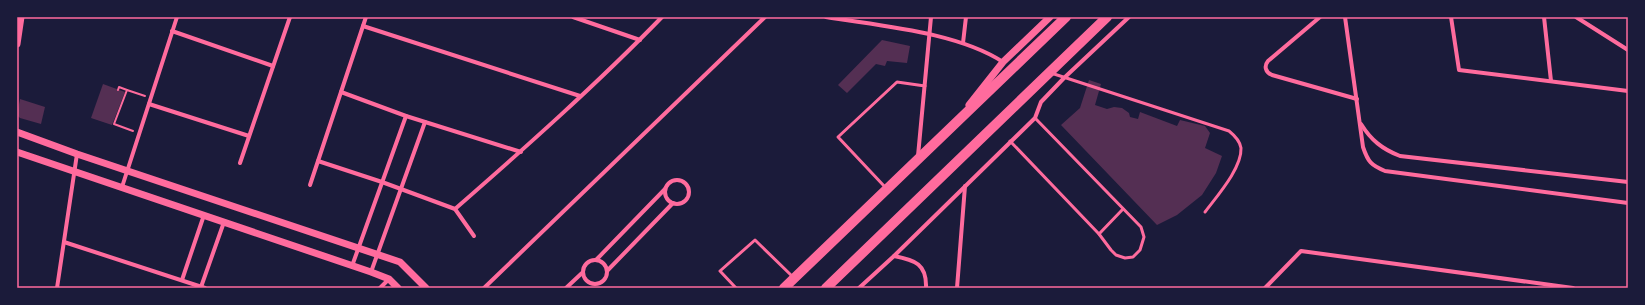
<svg xmlns="http://www.w3.org/2000/svg" width="1645" height="305" viewBox="0 0 1645 305" font-family="'Public Sans',sans-serif">
  <style>
    .building { fill: #542f53 }
    .lines { fill: none; stroke-linecap: round; stroke-linejoin: round }
    .path { stroke: #ff6b9d; stroke-width: 2 }
    .service { stroke: #ff6b9d; stroke-width: 3 }
    .minor { stroke: #ff6b9d; stroke-width: 4 }
    .tertiary { stroke: #ff6b9d; stroke-width: 7 }
    .primary { stroke: #ff6b9d; stroke-width: 10 }
    .neatline { fill: none; stroke: #ff6b9d; stroke-width: 1.5 }
  </style>
  <rect width="100%" height="100%" fill="#1b1b3a"/>
  <g class="building">
    <polygon points="882,40 910,46 907,63 887,61 885,66 876,64 847,93 838,85"/>
    <polygon points="1089,80 1101,84 1095,105 1107,109 1114,107 1122,108 1129,113 1130,117 1138,119 1140,112 1177,126 1180,120 1205,126 1210,133 1205,148 1222,156 1216,173 1202,195 1177,215 1157,225 1061,125 1080,108"/>
    <polygon points="103,84 125,92 112,125 91,118"/>
    <polygon points="20,99 45,107 41,124 20,118 17,115"/>
  </g>
  <g class="lines">
    <g class="path">
      <polyline points="118,90 119,87 127,90 114,124 133,131"/>
      <polyline points="127,90 145,96"/>
    </g>
    <g class="service">
      <path d="M1051,73L1229,131C1234,135 1240,141 1241,148C1242,168 1217,196 1205,212"/>
      <polyline points="1010,141 1099,234 1111,250 1116,255 1125,258 1133,257 1140,250 1144,237 1141,227 1035,118"/>
      <polyline points="885,187 838,137 897,82 925,86"/>
      <polyline points="1099,234 1123,209"/>
      <polyline points="736,288 720,271 755,240 793,277"/>
    </g>
    <g class="minor">
      <polyline points="573,17 640,40"/>
      <path d="M826,17C880,26 957,32 1003,62"/>
      <path d="M1320,17L1268,61C1264,66 1265,72 1272,75L1357,99"/>
      <path d="M1345,17L1363,147C1368,162 1371,165 1385,171L1628,203"/>
      <polyline points="1451,17 1459,70 1628,91"/>
      <polyline points="1544,17 1551,81"/>
      <polyline points="1576,17 1628,50"/>
      <polyline points="363,26 580,96"/>
      <polyline points="172,31 273,66"/>
      <polyline points="963,43 966,17"/>
      <polyline points="341,92 406,116 521,152"/>
      <polyline points="149,104 249,136"/>
      <path d="M1361,124C1371,140 1382,149 1400,156L1628,182"/>
      <polyline points="918,156 931,17"/>
      <polyline points="318,161 382,182 455,209 474,236"/>
      <polyline points="240,163 290,17"/>
      <circle cx="677" cy="192" r="12"/>
      <polyline points="310,185 366,17"/>
      <polyline points="122,187 177,17"/>
      <path d="M455,209C526,147 597,84 662,17"/>
      <polyline points="64,242 205,288"/>
      <path d="M894,256C915,260 927,264 926,288"/>
      <circle cx="595" cy="272" r="12"/>
      <polyline points="596,260 665,189"/>
      <polyline points="352,266 406,116"/>
      <polyline points="607,271 673,203"/>
      <polyline points="371,272 425,122"/>
      <polyline points="182,280 204,215"/>
      <polyline points="201,287 224,222"/>
      <polyline points="57,288 77,154"/>
      <polyline points="380,288 389,279"/>
      <polyline points="484,288 765,17"/>
      <polyline points="566,288 582,273"/>
      <polyline points="859,288 894,256 1035,118 1041,102 1064,78 1129,17"/>
      <polyline points="957,288 965,186"/>
      <polyline points="1265,288 1301,251 1573,288"/>
    </g>
    <g class="tertiary">
      <polyline points="17,44 21,17"/>
      <polyline points="969,105 1003,62 1050,17"/>
      <polyline points="17,132 77,154 400,262 426,288"/>
      <polyline points="17,152 371,272 389,279 398,288"/>
    </g>
    <g class="primary">
      <polyline points="784,288 1066,17"/>
      <polyline points="826,288 1107,17"/>
    </g>
  </g>
  <rect width="1645" height="305" fill="none" stroke="#1b1b3a" stroke-width="36"/>
  <rect x="18" y="18" width="1609" height="269" class="neatline"/>
</svg>
